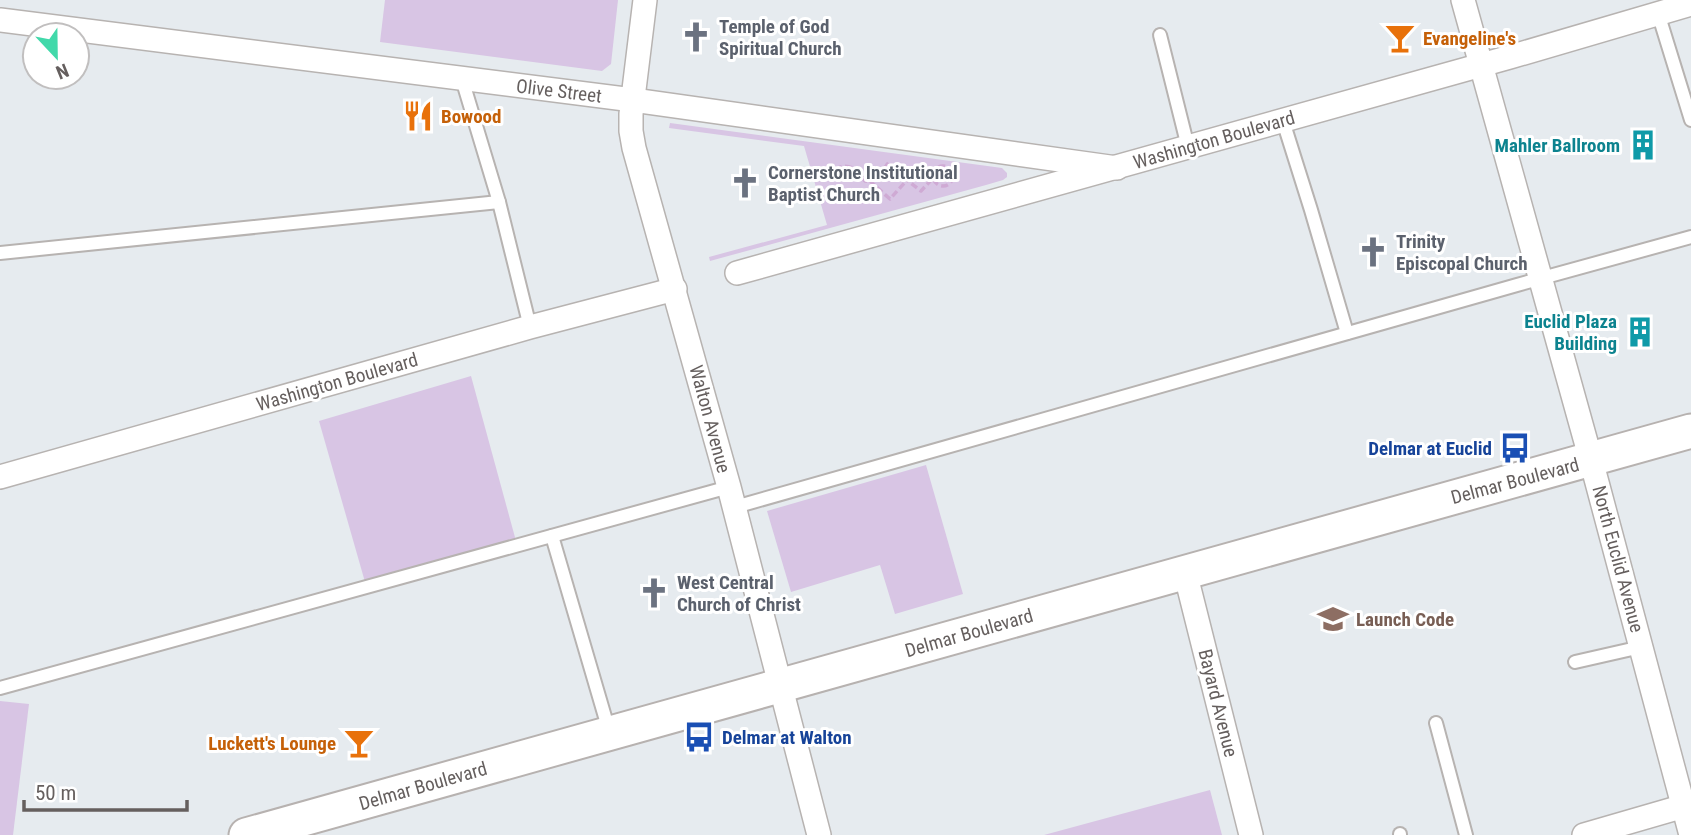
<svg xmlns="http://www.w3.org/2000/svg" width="1691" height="835" viewBox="0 0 1691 835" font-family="'Roboto Condensed',sans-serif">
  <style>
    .green { fill: #d8c5e4 }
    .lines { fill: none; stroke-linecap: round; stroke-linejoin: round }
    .lane-casing { stroke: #b7b3b1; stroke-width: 16 }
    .street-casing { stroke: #b7b3b1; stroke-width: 26 }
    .secondary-casing { stroke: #b7b2b0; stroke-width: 37 }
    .path { stroke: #cfaad4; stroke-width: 3.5; stroke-dasharray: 7 3.5; stroke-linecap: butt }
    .lane { stroke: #fff; stroke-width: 12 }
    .street { stroke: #fff; stroke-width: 23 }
    .secondary { stroke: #fff; stroke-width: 33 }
    .labels { text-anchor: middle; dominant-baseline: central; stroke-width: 6; stroke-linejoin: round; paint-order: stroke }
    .worship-label { font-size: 19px; font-weight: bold; fill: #5b616d; stroke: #fff; text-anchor: start }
    .food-label { font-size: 19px; font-weight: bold; fill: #c56008; stroke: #fff; text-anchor: start }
    .street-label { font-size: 19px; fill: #655f5e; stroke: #fff }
    .culture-label { font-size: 19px; font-weight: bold; fill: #0d838f; stroke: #fff; text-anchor: end }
    .transit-label { font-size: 19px; font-weight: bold; fill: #164399; stroke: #fff; text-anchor: end }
    .education-label { font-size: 19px; font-weight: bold; fill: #785e54; stroke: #fff; text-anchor: start }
  </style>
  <rect width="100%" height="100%" fill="#e6ebef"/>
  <g class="green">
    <polygon points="385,0 618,0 611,64 602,71 380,42"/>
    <polygon points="670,123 1002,168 1007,173 1007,177 1003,180 986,185 710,261 709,257 827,225 804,146 669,128"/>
    <polygon points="471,376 516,541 365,582 319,421"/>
    <polygon points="926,465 963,594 895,614 880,565 791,592 767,511"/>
    <polygon points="0,701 29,704 13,835 0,835"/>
    <polygon points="1210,790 1222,835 1044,835"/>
  </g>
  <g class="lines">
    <g class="lane-casing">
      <g id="lane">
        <polyline points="1658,13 1691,120"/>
        <polyline points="1160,35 1188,147"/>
        <polyline points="462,79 499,202 530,327"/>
        <polyline points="1283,121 1311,210 1347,333"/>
        <polyline points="0,253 499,202"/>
        <polyline points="735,507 1517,285 1691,237"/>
        <polyline points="552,536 610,734"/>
        <polyline points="1575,662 1641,647"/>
        <polyline points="0,688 729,487"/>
        <polyline points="1436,723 1466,835"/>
        <polyline points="1400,834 1400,835"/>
      </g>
    </g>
    <g class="street-casing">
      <g id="street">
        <polyline points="645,0 631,114 631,131 634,148 729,487 819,835"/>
        <polyline points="1463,0 1591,460 1691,835"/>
        <polyline points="0,20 633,100 1117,168"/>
        <polyline points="737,273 1510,57 1691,4"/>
        <polyline points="0,477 530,327 675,289"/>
        <polyline points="1185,572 1251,835"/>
        <polyline points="1584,835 1691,804"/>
      </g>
    </g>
    <g class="secondary-casing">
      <polyline id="secondary" points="246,835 1691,431"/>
    </g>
    <g class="path">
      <polyline points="886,163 907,180 890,199 871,182 888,164"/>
      <circle cx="943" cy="176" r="10"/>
      <polygon points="918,166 933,178 921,191 907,180"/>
      <path d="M835,169C849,162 857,169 865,181L871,182"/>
    </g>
    <use href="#lane" class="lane"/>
    <use href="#street" class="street"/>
    <use href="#secondary" class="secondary"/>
  </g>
  <defs>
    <g id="church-bare" transform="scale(2.415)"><path d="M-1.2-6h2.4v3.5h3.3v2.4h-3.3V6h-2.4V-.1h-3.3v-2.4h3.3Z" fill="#6b7280" stroke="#fff" stroke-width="2.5" paint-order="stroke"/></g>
    <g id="bar-bare" transform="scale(2.415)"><path d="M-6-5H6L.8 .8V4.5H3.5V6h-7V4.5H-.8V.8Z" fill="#e8710a" stroke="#fff" stroke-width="2.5" paint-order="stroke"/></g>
    <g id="restaurant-bare" transform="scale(2.415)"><path d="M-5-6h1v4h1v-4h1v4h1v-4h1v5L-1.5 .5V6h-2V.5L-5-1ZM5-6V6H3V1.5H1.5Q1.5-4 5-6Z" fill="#e8710a" stroke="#fff" stroke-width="2.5" paint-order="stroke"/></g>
    <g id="building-bare" transform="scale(2.415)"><path d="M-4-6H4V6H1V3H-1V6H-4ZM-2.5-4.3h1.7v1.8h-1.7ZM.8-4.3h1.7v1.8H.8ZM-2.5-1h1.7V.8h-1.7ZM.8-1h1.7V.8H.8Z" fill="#0f9aa8" stroke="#fff" stroke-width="2.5" paint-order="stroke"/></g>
    <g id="bus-bare" transform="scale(2.415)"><path d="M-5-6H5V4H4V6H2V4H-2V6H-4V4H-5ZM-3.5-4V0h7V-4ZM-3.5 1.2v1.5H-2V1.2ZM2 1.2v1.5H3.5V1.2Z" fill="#1a4fb4" stroke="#fff" stroke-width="2.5" paint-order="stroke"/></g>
    <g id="school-bare" transform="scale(2.415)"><path d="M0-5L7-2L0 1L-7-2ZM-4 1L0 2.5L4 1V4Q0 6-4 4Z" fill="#8d6e63" stroke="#fff" stroke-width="2.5" paint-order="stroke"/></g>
  </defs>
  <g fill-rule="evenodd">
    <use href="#church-bare" x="696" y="37"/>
    <use href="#bar-bare" x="1400" y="38"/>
    <use href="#restaurant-bare" x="418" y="116"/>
    <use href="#building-bare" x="1643" y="145"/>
    <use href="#church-bare" x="745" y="183"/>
    <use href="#church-bare" x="1373" y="252"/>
    <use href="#building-bare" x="1640" y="332"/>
    <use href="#bus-bare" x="1515" y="448"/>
    <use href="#church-bare" x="654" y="593"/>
    <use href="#school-bare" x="1333" y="619"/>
    <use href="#bus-bare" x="699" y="737"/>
    <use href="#bar-bare" x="359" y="743"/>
  </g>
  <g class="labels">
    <g class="worship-label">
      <text x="719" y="26">Temple of God<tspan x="719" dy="22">Spiritual Church</tspan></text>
      <text x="768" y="172">Cornerstone Institutional<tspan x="768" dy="22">Baptist Church</tspan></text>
      <text x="1396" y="241">Trinity<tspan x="1396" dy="22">Episcopal Church</tspan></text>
      <text x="677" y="582">West Central<tspan x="677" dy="22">Church of Christ</tspan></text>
    </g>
    <g class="food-label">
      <text x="1423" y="38">Evangeline's</text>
      <text x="441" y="116">Bowood</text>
      <text x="336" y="743" text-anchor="end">Luckett's Lounge</text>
    </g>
    <g class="street-label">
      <text transform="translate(559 91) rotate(7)">Olive Street</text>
      <text transform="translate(1214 140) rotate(-16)">Washington Boulevard</text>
      <text transform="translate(337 382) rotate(-16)">Washington Boulevard</text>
      <text transform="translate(710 419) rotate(75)">Walton Avenue</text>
      <text transform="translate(1515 481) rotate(-15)">Delmar Boulevard</text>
      <text transform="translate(1618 559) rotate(75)">North Euclid Avenue</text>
      <text transform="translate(969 633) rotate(-16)">Delmar Boulevard</text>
      <text transform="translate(1218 703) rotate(76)">Bayard Avenue</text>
      <text transform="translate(423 786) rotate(-16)">Delmar Boulevard</text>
    </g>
    <g class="culture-label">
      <text x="1620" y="145">Mahler Ballroom</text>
      <text x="1617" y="321">Euclid Plaza<tspan x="1617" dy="22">Building</tspan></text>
    </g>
    <g class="transit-label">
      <text x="1492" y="448">Delmar at Euclid</text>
      <text x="722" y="737" text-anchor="start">Delmar at Walton</text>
    </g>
    <g class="education-label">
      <text x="1356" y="619">Launch Code</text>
    </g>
  </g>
  <g transform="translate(56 56) rotate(158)"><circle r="33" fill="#ffffff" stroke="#c1bfbf" stroke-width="2"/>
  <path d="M0-5L12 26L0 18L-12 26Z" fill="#41d9aa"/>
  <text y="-10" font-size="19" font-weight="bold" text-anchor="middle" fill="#655f5e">N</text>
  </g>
  <path d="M24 800v10h163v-10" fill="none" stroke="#655f5e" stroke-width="3.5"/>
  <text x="35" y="800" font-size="21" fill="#655f5e" stroke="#ffffff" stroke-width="5" paint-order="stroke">50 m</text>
</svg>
